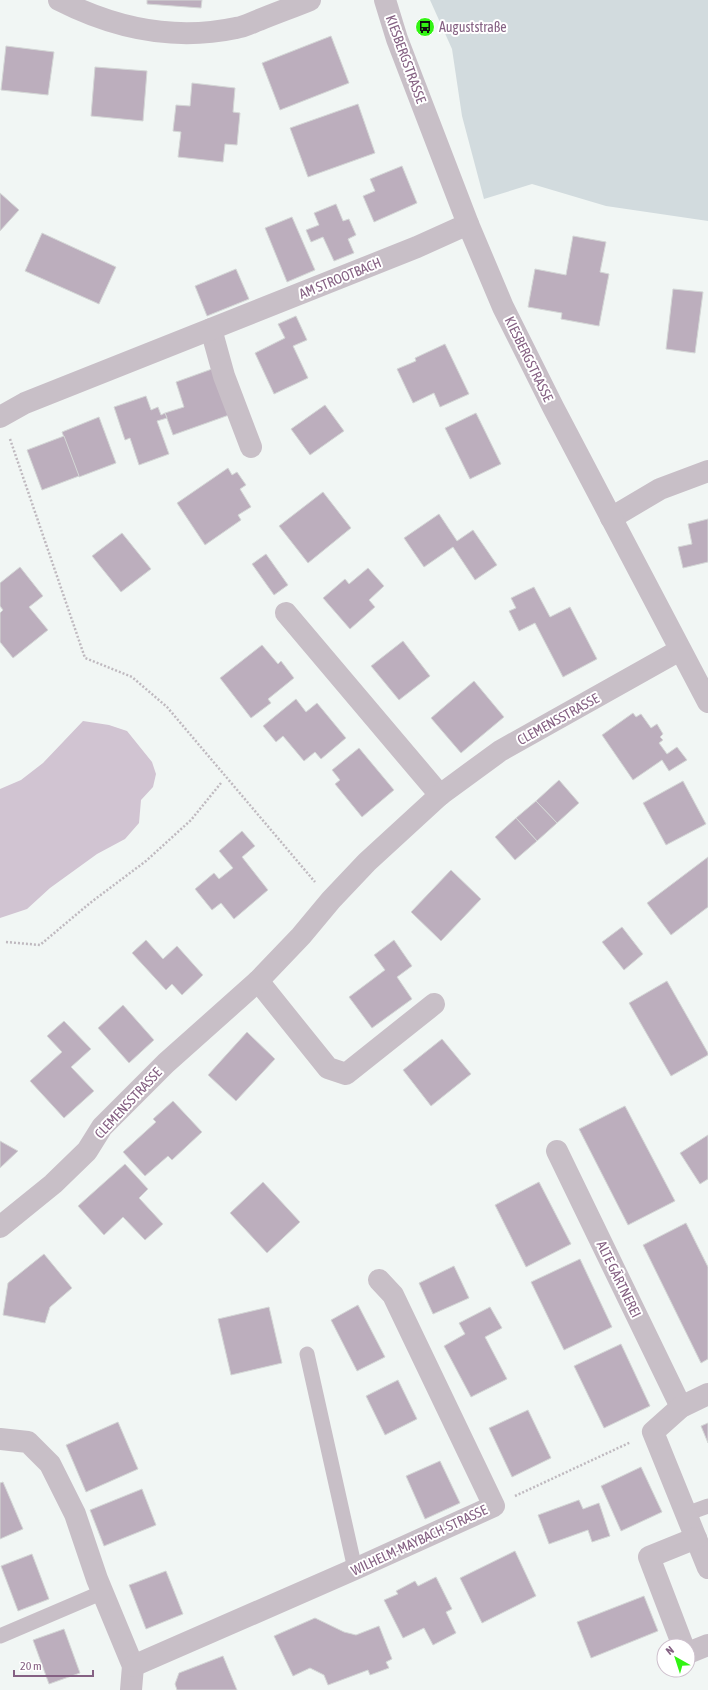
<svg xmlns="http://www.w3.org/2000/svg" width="708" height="1690" viewBox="0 0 708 1690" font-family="'Asap Condensed',sans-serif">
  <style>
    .green { fill: #d2dbde }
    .water { fill: #d1c4d2 }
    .building { fill: #bcaebd; stroke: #d4d7d6 }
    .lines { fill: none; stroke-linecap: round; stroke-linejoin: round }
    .path { stroke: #bfb9bf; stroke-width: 2.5; stroke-dasharray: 2 2; stroke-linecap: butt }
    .service { stroke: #c8bfc7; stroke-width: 15 }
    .minor { stroke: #c8bfc7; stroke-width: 22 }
    .tertiary { stroke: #c8bfc7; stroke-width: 22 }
    .labels { text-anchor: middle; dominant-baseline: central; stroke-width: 4; stroke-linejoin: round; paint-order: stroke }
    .poi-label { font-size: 14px; fill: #856183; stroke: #fff; text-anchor: start }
    .street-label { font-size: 14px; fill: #856183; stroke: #fff }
  </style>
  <rect width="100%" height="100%" fill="#f1f6f4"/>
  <polygon class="green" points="430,0 708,0 708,221 606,206 532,184 484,199 462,116 452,49"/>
  <polygon class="water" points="83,721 109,725 127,731 152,762 156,774 153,787 141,800 139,823 125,839 97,854 50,888 27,909 0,918 0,789 21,780 43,763"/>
  <g class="building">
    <polygon points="147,0 202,0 201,8 147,4"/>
    <polygon points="331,36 349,83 280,110 262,63"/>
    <polygon points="6,46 54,52 48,95 1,90"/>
    <polygon points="95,67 147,71 143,121 91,116"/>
    <polygon points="192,83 235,88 233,112 240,113 237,145 225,144 223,162 178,157 181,132 173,131 176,105 190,106"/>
    <polygon points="358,104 375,153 308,177 290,128"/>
    <polygon points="402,166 417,203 374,222 363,196 375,191 370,179"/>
    <polygon points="0,193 19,210 0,231"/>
    <polygon points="336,204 343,221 349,219 356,235 348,239 354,253 334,261 323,237 311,242 306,230 319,225 314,213"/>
    <polygon points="292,217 315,270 287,282 265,228"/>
    <polygon points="42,233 116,267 99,304 25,271"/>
    <polygon points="573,236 606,242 600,272 609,274 599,326 561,319 562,313 528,307 535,269 566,275"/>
    <polygon points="236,269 249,299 207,316 195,286"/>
    <polygon points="673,289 703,292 695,353 666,349"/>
    <polygon points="296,316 307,340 293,346 308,378 274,394 255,353 285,338 278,324"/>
    <polygon points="445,344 469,394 440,407 434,393 413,403 397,369 416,361 415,358"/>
    <polygon points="212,369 229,415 173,435 165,413 184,407 176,382"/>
    <polygon points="146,396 151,410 158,407 161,415 165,413 167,418 157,421 169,454 139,465 130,438 125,440 114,407"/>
    <polygon points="325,405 344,431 310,455 291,429"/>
    <polygon points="476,413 501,464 470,479 445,428"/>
    <polygon points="99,417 116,463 79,477 62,432"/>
    <polygon points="64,436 79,476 42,490 27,450"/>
    <polygon points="228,468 232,475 237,472 246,485 240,489 251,507 238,515 241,520 205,545 177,503"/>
    <polygon points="323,492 351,528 308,563 279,526"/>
    <polygon points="439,514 457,541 473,530 497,565 475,580 453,547 424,567 404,538"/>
    <polygon points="708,519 708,562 683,568 678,547 692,544 688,524"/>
    <polygon points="122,533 151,569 121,592 92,556"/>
    <polygon points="266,554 288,585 274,595 252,564"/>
    <polygon points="20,567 43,596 29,607 48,630 13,658 0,642 0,613 3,610 0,606 0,583"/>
    <polygon points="368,568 384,586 369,600 375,607 350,629 323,598 345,579 349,584"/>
    <polygon points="534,587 550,617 570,607 597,659 563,677 535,623 519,631 509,611 516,608 511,598"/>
    <polygon points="403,641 430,676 399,700 371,666"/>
    <polygon points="262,645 278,664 281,661 294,678 268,699 271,703 251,718 220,678"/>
    <polygon points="474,681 504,717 461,753 431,718"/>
    <polygon points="296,699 306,712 317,703 346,738 321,759 315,752 304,761 283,736 276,742 263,726"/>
    <polygon points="633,713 636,717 641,714 651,728 657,724 663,734 660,737 663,740 659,743 667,754 677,747 687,760 669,771 662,760 633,780 602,735"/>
    <polygon points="359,748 394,790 362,817 335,784 340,780 332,770"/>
    <polygon points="559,780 579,803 557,823 536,801"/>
    <polygon points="683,781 706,824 666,845 643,803"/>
    <polygon points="536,801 557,823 537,841 516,818"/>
    <polygon points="516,818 537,841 515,860 495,837"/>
    <polygon points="242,831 255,846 242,857 268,890 234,919 221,903 212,910 195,889 214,873 219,879 233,868 219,851"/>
    <polygon points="708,857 708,907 671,935 647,903"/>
    <polygon points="451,870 481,899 441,941 411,912"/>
    <polygon points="622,927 643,954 624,970 602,942"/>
    <polygon points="146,940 163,959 177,946 203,975 182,995 172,984 166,990 132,953"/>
    <polygon points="394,940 412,966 397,977 412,999 372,1028 349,997 385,970 374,955"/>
    <polygon points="667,981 708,1053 708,1055 671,1076 629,1003"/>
    <polygon points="123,1005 154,1040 129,1063 98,1028"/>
    <polygon points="64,1021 91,1049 71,1067 94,1091 64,1118 30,1081 62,1052 47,1036"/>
    <polygon points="247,1032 275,1059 236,1101 208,1075"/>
    <polygon points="442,1039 471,1074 431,1106 403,1070"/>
    <polygon points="173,1101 202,1132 172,1160 168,1156 145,1176 123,1152 156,1122 153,1119"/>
    <polygon points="625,1106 675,1201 628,1225 579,1129"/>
    <polygon points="708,1135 708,1179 700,1184 680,1153"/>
    <polygon points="0,1141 18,1151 0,1168"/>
    <polygon points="125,1164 148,1189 139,1198 163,1224 145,1240 123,1217 104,1235 78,1206"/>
    <polygon points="263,1182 300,1222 267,1253 230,1213"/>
    <polygon points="539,1182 571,1244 526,1267 495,1205"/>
    <polygon points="686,1223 708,1267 708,1359 701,1363 643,1245"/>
    <polygon points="44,1254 72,1288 50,1307 45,1323 3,1315 8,1283"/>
    <polygon points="580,1259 612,1327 564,1350 531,1282"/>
    <polygon points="454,1266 469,1298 433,1314 419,1283"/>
    <polygon points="358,1305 385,1357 357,1371 331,1320"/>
    <polygon points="269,1307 282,1363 231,1375 218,1319"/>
    <polygon points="490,1307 502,1328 485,1337 507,1379 471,1397 444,1346 465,1334 459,1323"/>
    <polygon points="621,1344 650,1406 604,1428 574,1366"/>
    <polygon points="398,1380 417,1419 385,1435 366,1396"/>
    <polygon points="528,1410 551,1458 512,1477 489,1428"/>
    <polygon points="118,1422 138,1469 86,1492 66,1445"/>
    <polygon points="708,1423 708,1443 701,1426"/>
    <polygon points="440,1461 460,1503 425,1519 406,1476"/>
    <polygon points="641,1467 662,1512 621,1531 601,1486"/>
    <polygon points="3,1482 23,1529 0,1539 0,1483"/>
    <polygon points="142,1489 156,1525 104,1546 90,1510"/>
    <polygon points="579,1500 583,1509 599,1503 610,1536 592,1542 588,1530 549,1544 538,1515"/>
    <polygon points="515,1551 536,1596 482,1623 460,1578"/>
    <polygon points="32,1554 49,1599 18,1611 1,1566"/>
    <polygon points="166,1571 183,1614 146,1629 129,1585"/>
    <polygon points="436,1577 452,1609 446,1612 456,1633 433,1645 424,1628 403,1638 384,1600 398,1594 396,1591 415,1581 418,1586"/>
    <polygon points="644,1596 658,1631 591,1658 577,1622"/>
    <polygon points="315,1618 344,1632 356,1635 379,1626 392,1659 386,1662 389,1668 370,1675 368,1670 328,1685 324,1675 310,1668 293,1676 274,1636"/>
    <polygon points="64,1629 80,1673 49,1684 33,1640"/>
    <polygon points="223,1656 237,1690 177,1690 175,1684 179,1673"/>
  </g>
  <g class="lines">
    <g class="path">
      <polyline points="10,439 85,658 132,677 167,707 315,882"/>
      <polyline points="6,942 40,945 90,903 146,861 191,820 221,783"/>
      <polyline points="515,1496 631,1442"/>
    </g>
    <g class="service">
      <polyline points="307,1354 355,1569"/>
      <polyline points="686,1514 708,1506"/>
      <polyline points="0,1636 103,1592"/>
    </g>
    <g class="minor">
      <path d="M59,0C114,28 175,41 236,28C244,27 251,23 259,20C276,13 293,7 310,0"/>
      <polyline points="211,329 224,376 251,447"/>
      <polyline points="0,417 25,403 417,247 468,224"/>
      <polyline points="611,518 660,489 708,471"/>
      <polyline points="286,613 440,795"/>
      <polyline points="258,981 328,1068 346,1074 434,1004"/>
      <polyline points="557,1151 681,1407"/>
      <polyline points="0,1227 53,1184 87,1151 102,1127 166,1063 258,981 301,936 331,900 367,862 440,795 500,751 680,650"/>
      <polyline points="708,1394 681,1407 653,1432 708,1568"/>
      <polyline points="0,1439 28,1442 50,1464 75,1514 97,1579 133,1666 131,1690"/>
      <polyline points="683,1646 649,1557 696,1538"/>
      <polyline points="688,1653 708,1645"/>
      <polyline points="133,1666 355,1569 494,1506 393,1295 379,1280"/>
    </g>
    <polyline class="tertiary" points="385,0 397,39 468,224 503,307 553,407 708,702"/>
  </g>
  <defs>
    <g id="bus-disc" transform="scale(1)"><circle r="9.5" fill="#32f413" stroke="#fff"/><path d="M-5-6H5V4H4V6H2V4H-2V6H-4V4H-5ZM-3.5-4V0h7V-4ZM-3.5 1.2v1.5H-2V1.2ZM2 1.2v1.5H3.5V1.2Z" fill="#111"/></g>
  </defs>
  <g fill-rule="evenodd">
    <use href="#bus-disc" x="425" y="27"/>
  </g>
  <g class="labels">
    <g class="poi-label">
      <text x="439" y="27">Auguststraße</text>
    </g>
    <g class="street-label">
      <text transform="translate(406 59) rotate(70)">KIESBERGSTRASSE</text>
      <text transform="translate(340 278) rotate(-22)">AM STROOTBACH</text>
      <text transform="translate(529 359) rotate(64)">KIESBERGSTRASSE</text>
      <text transform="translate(558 719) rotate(-29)">CLEMENSSTRASSE</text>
      <text transform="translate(128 1103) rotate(-47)">CLEMENSSTRASSE</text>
      <text transform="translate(619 1279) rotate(64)">ALTE GÄRTNEREI</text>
      <text transform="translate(419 1540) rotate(-25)">WILHELM-MAYBACH-STRASSE</text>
    </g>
  </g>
  <g transform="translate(676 1658) rotate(321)"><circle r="19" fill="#ffffff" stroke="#cec0cd"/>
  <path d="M0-3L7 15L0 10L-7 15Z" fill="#32f413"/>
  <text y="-6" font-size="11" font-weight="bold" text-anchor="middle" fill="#856183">N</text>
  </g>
  <path d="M14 1670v6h79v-6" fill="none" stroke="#856183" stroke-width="2"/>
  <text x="20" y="1670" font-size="12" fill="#856183" stroke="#ffffff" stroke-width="3" paint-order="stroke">20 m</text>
</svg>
